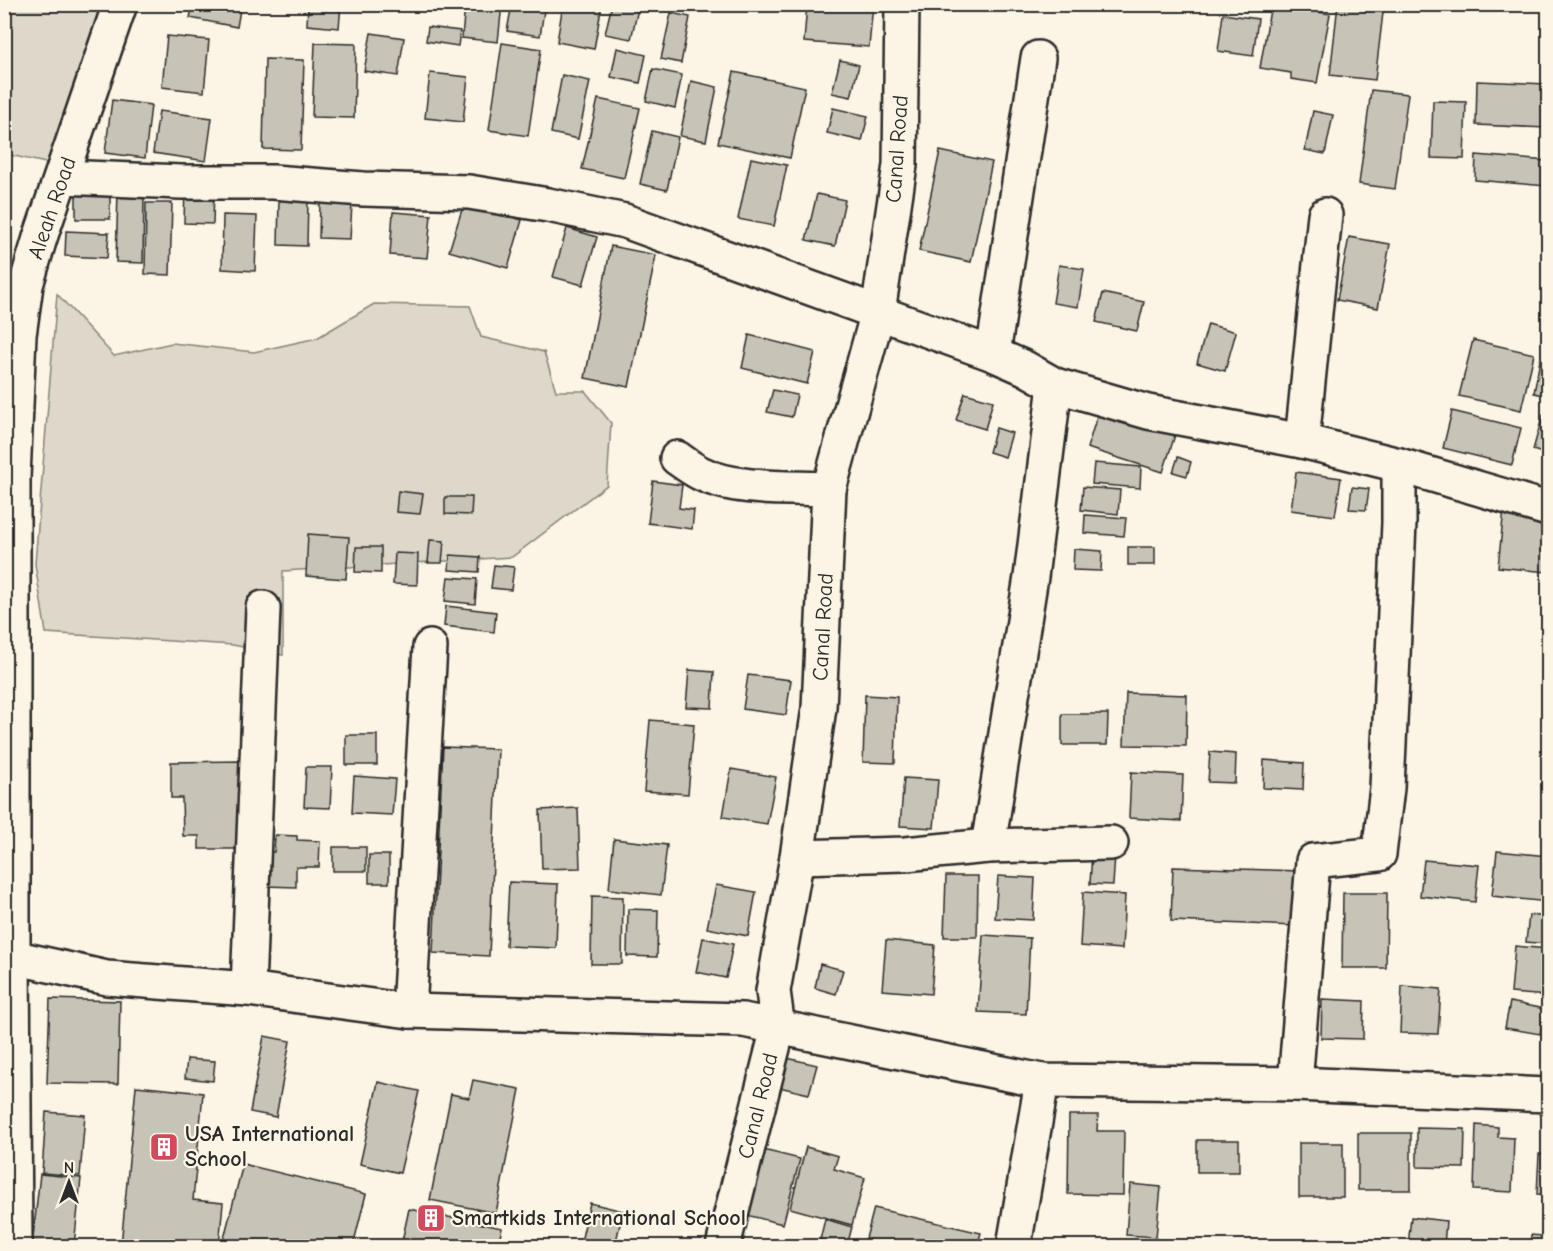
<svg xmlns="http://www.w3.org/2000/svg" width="1553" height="1251" viewBox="0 0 1553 1251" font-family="'Comic Neue',sans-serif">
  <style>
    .green { fill: #ded8ca; stroke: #84827a; stroke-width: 1.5 }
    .building { fill: #c8c3b7; stroke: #2b2b2b; stroke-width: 1.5 }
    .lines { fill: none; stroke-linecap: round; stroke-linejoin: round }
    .minor-casing { stroke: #2b2b2b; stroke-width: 38 }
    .minor { stroke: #fcf5e5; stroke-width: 33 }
    .labels { text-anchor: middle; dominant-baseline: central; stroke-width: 4.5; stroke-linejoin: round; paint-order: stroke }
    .street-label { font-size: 22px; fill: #2b2b2b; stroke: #fcf5e5 }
    .poi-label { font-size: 22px; font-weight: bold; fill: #2b2b2b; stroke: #fcf5e5; text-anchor: start }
  </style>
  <rect width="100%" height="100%" fill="#fcf5e5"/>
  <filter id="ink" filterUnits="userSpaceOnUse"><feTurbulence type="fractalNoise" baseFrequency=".0167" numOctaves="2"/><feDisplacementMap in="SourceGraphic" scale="12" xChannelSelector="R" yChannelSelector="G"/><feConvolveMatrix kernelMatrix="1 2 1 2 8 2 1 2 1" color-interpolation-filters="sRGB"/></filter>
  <g filter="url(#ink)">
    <g class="green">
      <polygon points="5,5 100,5 55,165 5,154"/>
      <polygon points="57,294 114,356 172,343 254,352 317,338 374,304 470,306 481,337 544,352 556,391 585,391 611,423 607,485 512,557 283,571 283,655 233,645 46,633 35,564"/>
    </g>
    <g class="building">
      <polygon points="193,4 241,4 237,27 190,18"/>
      <polygon points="308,4 341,4 339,28 307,25"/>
      <polygon points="465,4 502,4 498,42 462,38"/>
      <polygon points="512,4 545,4 540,36 507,31"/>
      <polygon points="563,4 602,4 594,49 557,42"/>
      <polygon points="612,4 639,5 631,39 605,34"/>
      <polygon points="807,4 873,4 869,47 804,42"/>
      <polygon points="962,4 986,4 985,9"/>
      <polygon points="1080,4 1115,4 1115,8"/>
      <polygon points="1271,4 1302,4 1301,9 1330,14 1317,83 1291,79 1291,73 1260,68"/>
      <polygon points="1338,4 1384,4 1375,80 1330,75"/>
      <polygon points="671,13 690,17 681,63 661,59"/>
      <polygon points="1223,14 1258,19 1253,56 1218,51"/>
      <polygon points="428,27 460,31 458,46 426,41"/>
      <polygon points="371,33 404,38 398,76 364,71"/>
      <polygon points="167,36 209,40 204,92 162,87"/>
      <polygon points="315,43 356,44 354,118 312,117"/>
      <polygon points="502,43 541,49 528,136 489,130"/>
      <polygon points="617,48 646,55 640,83 611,77"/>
      <polygon points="265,59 304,60 301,150 263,149"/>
      <polygon points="840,60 859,65 851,97 832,93"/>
      <polygon points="653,69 682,75 675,108 646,101"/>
      <polygon points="734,72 805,87 790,158 718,143"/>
      <polygon points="430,73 468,77 463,122 425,118"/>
      <polygon points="562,75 590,81 578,139 551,133"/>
      <polygon points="691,81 717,87 706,141 680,136"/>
      <polygon points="1477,81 1548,84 1548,128 1476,125"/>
      <polygon points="1371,90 1408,94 1395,189 1359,184"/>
      <polygon points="598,99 640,108 624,178 582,169"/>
      <polygon points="112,100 151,105 145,158 105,153"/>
      <polygon points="1433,101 1466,102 1464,159 1431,158"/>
      <polygon points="833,108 868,116 862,141 827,133"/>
      <polygon points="159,111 212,118 206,161 153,153"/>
      <polygon points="1313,111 1333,115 1325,154 1305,150"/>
      <polygon points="652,131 678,137 667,190 640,184"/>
      <polygon points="940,151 992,162 971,262 919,251"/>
      <polygon points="1476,155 1548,161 1547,186 1475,180"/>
      <polygon points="751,158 787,165 774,226 738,219"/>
      <polygon points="185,186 214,187 213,224 184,223"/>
      <polygon points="118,191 144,192 143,263 116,262"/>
      <polygon points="817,194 845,200 835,246 806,240"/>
      <polygon points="76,195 110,196 110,219 76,219"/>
      <polygon points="279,199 308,199 307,246 278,245"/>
      <polygon points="320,202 352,203 350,239 319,238"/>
      <polygon points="146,203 172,203 170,275 145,274"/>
      <polygon points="464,203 522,220 508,268 449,251"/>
      <polygon points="393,212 431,215 427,258 390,255"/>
      <polygon points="223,215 257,216 255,271 222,269"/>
      <polygon points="567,228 597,237 583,285 553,277"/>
      <polygon points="66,231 109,233 107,258 65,256"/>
      <polygon points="1349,237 1390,244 1378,308 1337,300"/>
      <polygon points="611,246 656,255 629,387 585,378"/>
      <polygon points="1059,265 1084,269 1078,307 1053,303"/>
      <polygon points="1103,293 1144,302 1137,331 1096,322"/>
      <polygon points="1548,300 1548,338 1544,338"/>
      <polygon points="1208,324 1236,332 1225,371 1197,363"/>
      <polygon points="749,335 815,352 807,384 742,368"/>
      <polygon points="1473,340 1534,354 1521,410 1459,396"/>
      <polygon points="1540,360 1548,362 1548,396 1534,393"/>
      <polygon points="773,390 797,395 792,417 767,412"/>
      <polygon points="965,393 993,401 985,429 956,420"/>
      <polygon points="1099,410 1175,435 1163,472 1087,448"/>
      <polygon points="1452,411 1521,428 1512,465 1443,448"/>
      <polygon points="1543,414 1548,415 1548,455 1533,450"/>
      <polygon points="996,428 1012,433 1005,457 989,452"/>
      <polygon points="1178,457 1191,462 1187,476 1173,472"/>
      <polygon points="1094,463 1141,467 1140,488 1092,484"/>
      <polygon points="1296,472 1341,478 1335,516 1291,510"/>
      <polygon points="653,481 682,485 679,508 694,510 692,529 648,523"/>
      <polygon points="1083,487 1120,490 1118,514 1081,510"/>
      <polygon points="1352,487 1369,489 1366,510 1349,509"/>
      <polygon points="398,491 423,494 420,514 396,512"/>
      <polygon points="445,497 472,497 471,515 445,514"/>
      <polygon points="1504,509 1548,514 1547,572 1498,567"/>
      <polygon points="1085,515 1126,518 1124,536 1084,533"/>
      <polygon points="308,534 349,537 346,579 306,576"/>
      <polygon points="430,540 444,541 442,563 428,563"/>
      <polygon points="356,547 381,547 381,573 355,572"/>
      <rect x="1128" y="547" width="27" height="18"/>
      <polygon points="1074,549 1102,551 1101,571 1073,570"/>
      <polygon points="395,553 418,554 417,585 393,584"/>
      <polygon points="450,555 480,557 479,572 449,570"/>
      <polygon points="494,565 514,567 511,590 491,588"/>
      <polygon points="448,577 477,579 475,604 445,601"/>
      <polygon points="446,606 496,612 494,632 444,626"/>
      <polygon points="689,670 714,672 712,708 686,707"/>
      <polygon points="748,675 791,680 786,715 743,709"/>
      <polygon points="1126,693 1187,695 1186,746 1124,745"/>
      <polygon points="865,695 897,697 895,763 863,762"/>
      <polygon points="1062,714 1108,714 1107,745 1062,745"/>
      <polygon points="650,720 694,724 688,794 644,791"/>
      <rect x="346" y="735" width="31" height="30"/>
      <polygon points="443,747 498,749 489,956 433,953"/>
      <polygon points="1210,752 1236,754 1235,783 1208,782"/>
      <polygon points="1264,760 1304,763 1303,790 1263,788"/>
      <polygon points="240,761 240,849 199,849 199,836 183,836 182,798 171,798 171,762"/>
      <polygon points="306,767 332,767 330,808 304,807"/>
      <polygon points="731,769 776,777 767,824 723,817"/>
      <polygon points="1131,772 1183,775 1181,821 1129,818"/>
      <polygon points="354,776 395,779 392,815 352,813"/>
      <polygon points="904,778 938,780 934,828 900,826"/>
      <polygon points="578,808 580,868 542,869 540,810"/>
      <polygon points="275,835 297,836 297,840 320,841 319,867 296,867 296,887 264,886 264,852 274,852"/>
      <polygon points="614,839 667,845 661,895 609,889"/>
      <rect x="333" y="847" width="33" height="24"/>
      <polygon points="1497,851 1548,856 1548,902 1492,896"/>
      <polygon points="1092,853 1115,854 1113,885 1090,884"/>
      <rect x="369" y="855" width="20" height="28"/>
      <polygon points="1424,860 1479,865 1475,902 1420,896"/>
      <polygon points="1173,867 1299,871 1296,926 1171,921"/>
      <polygon points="946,876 978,876 977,937 944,937"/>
      <polygon points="998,876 1035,878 1033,920 995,918"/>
      <polygon points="509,882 558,884 556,948 506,946"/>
      <polygon points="716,885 756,892 748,936 707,928"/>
      <polygon points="1083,892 1125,895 1122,949 1080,946"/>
      <polygon points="1343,893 1387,893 1386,968 1342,968"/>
      <polygon points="592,896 623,897 622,964 591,964"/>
      <polygon points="628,909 658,910 657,957 627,956"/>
      <polygon points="1529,915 1548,917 1548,944 1526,942"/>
      <polygon points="983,935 1030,938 1026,1014 978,1012"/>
      <polygon points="703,938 733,944 726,978 696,972"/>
      <polygon points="886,940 935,945 931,994 882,990"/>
      <polygon points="1515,946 1548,949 1548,996 1511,993"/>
      <polygon points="820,964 843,970 836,994 815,988"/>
      <polygon points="1402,986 1441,989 1438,1034 1400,1033"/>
      <polygon points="50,999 120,1001 118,1084 47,1083"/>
      <polygon points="1322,999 1364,1001 1363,1039 1321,1038"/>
      <polygon points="1510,1002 1545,1009 1540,1034 1505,1028"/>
      <polygon points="264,1036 290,1041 276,1117 250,1112"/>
      <polygon points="787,1058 817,1065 809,1094 779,1087"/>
      <polygon points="187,1059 215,1061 213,1081 185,1078"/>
      <polygon points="473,1080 520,1089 496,1213 430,1200 451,1094 469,1098"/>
      <polygon points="378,1082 419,1091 400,1173 360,1164"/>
      <polygon points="136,1086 203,1093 193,1200 223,1203 219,1246 121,1246"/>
      <polygon points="46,1112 85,1115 80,1176 42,1173"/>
      <polygon points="1069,1115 1098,1115 1097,1131 1124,1131 1123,1195 1068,1194"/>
      <polygon points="1476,1125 1498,1127 1498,1137 1514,1138 1512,1192 1474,1190"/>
      <polygon points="1417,1128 1465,1129 1464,1168 1417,1167"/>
      <rect x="1358" y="1133" width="53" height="57"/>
      <rect x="1197" y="1140" width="42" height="32"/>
      <rect x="1299" y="1143" width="44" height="54"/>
      <polygon points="806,1147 838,1156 834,1169 865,1178 852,1225 790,1208"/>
      <polygon points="755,1148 800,1159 783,1224 738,1213"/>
      <polygon points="1539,1154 1548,1154 1548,1195 1537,1194"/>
      <polygon points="243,1164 366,1194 353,1246 222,1246"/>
      <polygon points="40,1174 81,1178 74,1246 32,1246"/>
      <polygon points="1130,1184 1161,1187 1156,1237 1126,1235"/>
      <polygon points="590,1203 623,1211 615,1246 580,1246"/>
      <polygon points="874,1208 981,1233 977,1246 864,1246"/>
      <polygon points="409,1209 502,1228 498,1246 401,1246"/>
      <polygon points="1545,1214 1548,1214 1548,1246 1530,1246 1531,1235 1543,1236"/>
      <polygon points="1411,1217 1446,1221 1444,1246 1408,1246"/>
      <polygon points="825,1219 852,1227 847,1246 820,1240"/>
    </g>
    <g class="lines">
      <g class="minor-casing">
        <g id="minor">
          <polyline points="62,177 181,182 273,182 363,189 469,192 548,205 625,221 993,354 1025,368 1055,385 1148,412 1302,441 1399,465 1548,509"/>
          <polyline points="993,354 1038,58"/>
          <polyline points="1302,441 1325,215"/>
          <path d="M677,458C684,463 692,469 700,473C735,491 790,487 829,489"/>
          <polyline points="988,846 1031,577 1055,385"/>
          <polyline points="797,857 905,854 988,846 1111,843"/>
          <polyline points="4,955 107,978 248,989 409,1011 743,1020 1042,1081 1295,1084 1548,1095"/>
          <polyline points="248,989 263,608"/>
          <polyline points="409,1011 430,647"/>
          <polyline points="1295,1084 1313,861 1379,854 1387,788 1399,523 1399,465"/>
          <polyline points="15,1246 13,958 13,478 19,335 26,285 40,238 120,4"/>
          <polyline points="723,1246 778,1028 773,991 797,857 819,708 829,489 878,312 900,165 902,4"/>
          <polyline points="1014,1246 1042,1081"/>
        </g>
      </g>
      <use href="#minor" class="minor"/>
    </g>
  </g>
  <defs>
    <g id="building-square" transform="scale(1.5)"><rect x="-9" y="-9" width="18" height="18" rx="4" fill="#d1495b" stroke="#fcf5e5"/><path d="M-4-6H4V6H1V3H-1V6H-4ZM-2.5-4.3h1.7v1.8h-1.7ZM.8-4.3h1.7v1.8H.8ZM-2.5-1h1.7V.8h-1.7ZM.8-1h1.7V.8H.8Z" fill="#fff"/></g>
  </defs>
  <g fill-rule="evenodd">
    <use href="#building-square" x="164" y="1147"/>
    <use href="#building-square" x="431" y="1218"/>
  </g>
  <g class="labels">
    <g class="street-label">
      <text transform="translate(897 149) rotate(-86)">Canal Road</text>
      <text transform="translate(52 208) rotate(-71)">Aleah Road</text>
      <text transform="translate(823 627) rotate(-87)">Canal Road</text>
      <text transform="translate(758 1106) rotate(-76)">Canal Road</text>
    </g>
    <g class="poi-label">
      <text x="185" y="1134">USA International<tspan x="185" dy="25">School</tspan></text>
      <text x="452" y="1218">Smartkids International School</text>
    </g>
  </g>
  <rect width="1553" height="1251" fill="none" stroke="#fcf5e5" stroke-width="24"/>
  <rect x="12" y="12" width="1529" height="1227" fill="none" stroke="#2b2b2b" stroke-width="2" filter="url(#ink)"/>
  <g transform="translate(69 1182)" stroke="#fcf5e5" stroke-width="4.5" paint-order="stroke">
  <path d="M0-4.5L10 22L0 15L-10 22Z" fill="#2b2b2b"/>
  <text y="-9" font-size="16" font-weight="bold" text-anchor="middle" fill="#2b2b2b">N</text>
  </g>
</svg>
